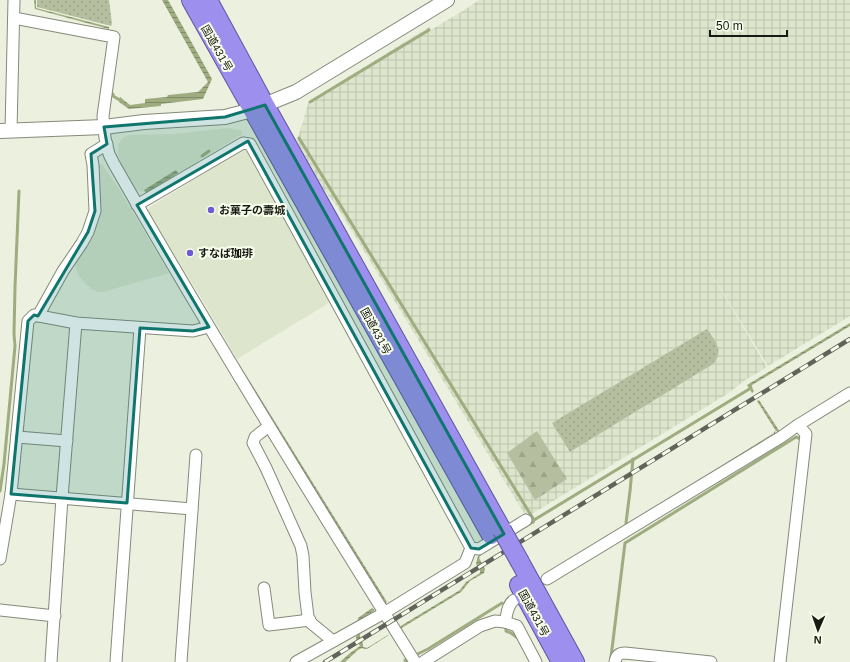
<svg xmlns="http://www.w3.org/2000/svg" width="850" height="662" viewBox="0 0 850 662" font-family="Helvetica,'Noto Sans JP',sans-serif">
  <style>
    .built { fill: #dde5cc }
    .industrial { fill: url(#industrial-grid) }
    .grass { fill: url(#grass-dots) }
    .forest { fill: url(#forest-firs) }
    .water { fill: url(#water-rules) }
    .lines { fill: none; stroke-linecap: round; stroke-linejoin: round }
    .stream { stroke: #9eac7f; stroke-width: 3 }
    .minor-casing { stroke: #858a7a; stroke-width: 13 }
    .tertiary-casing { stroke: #858a7a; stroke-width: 16 }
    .trunk-casing { stroke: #5e549f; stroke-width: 20 }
    .minor { stroke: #fff; stroke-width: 11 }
    .tertiary { stroke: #fff; stroke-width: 14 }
    .trunk { stroke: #9c8fee; stroke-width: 18 }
    .rail-casing { stroke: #61645a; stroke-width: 4.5 }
    .rail { stroke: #f8feec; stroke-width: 3; stroke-dasharray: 9; stroke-linecap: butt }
    .trunk-bridge-casing { stroke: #5e549f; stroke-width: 20; stroke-linecap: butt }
    .trunk-bridge { stroke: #9c8fee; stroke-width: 18 }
    .marked { fill: #0f766e; fill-opacity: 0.2; stroke: #0f766e; stroke-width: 3; stroke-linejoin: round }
    .poi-dot { fill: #6e5ad4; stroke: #f8feec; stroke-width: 1.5 }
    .labels { text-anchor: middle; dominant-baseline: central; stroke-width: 4; stroke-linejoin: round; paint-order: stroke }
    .street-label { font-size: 11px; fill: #181a14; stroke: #f8feec }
    .poi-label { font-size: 11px; font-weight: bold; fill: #181a14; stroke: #f8feec; text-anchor: start }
  </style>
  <defs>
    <pattern id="industrial-grid" width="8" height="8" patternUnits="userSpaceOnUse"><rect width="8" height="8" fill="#dde5cc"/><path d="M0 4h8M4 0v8" fill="none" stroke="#bdc4ae"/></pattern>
    <pattern id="grass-dots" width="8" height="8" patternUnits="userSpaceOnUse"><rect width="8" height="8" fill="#b5bfa0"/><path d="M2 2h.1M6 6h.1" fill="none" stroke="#9ba489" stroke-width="1.8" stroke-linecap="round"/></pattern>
    <pattern id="forest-firs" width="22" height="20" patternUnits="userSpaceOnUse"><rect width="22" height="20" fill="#b5bfa0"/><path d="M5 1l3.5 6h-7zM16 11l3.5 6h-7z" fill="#9ba489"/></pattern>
    <pattern id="water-rules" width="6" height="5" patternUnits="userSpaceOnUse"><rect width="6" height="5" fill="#9eac7f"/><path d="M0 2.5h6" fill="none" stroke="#808b67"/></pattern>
  </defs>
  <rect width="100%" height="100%" fill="#ebf0df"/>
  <g class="built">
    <polygon points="228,128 242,131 242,135 239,136 147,193 133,189 118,156 118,147 119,143 122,139 128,135 174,134"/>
    <polygon points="243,149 249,150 332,301 237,359 202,299 150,216 148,210 150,207"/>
    <polygon points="98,164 102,164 119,189 169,273 103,292 97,292 92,289 87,285 82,280 78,274 75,265 93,235 100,213"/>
  </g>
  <polygon class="industrial" points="479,0 850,0 850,316 768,366 695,247 767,367 744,381 727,394 527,517 519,505 336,205 323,189 297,141 309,101 429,27 431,30 469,7"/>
  <g class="grass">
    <polygon points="37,0 109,0 112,24 111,26 37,7"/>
    <path d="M707,329C715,341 725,351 713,364L570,452L552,423Z"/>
  </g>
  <polygon class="forest" points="537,431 567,479 535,500 507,453"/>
  <g class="water">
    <polygon points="34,0 36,0 36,8 109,27 109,29 35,9"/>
    <polygon points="162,0 168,0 212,79 203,99 161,104 161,106 129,109 119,102 120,97 130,105 145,103 145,99 167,97 168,95 198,92 208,82"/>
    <polygon points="176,170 178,173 146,193 144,190"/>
    <polygon points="850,323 850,326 752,385 752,388 754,391 752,393 747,385"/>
    <polygon points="239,364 387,602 384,604 237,365"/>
    <polygon points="759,400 780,432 778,433 777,431 775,432 776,434 630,523 774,433 774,432 776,431 757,401"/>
    <polygon points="535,518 534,523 481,555 479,558 485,569 484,573 470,581 461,592 400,629 399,627 460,590 466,582 480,573 480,571 476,564 477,559 479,554 533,521 533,519"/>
    <polygon points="372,608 375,610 361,619 360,637 363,644 363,647 367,648 388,635 389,635 367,649 364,649 362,648 358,650 345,662 340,662 350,653 360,646 356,639 358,618"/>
  </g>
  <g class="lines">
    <g class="stream">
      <polyline points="113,94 113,96 123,102"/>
      <polyline points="310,102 429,30"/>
      <polyline points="299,138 534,520"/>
      <polyline points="202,156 209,151"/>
      <polyline points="0,491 4,464 15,346 14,334 15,287 19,191"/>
      <polyline points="533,522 534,520 751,388"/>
      <polyline points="629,524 627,525 626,523 630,491 633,459"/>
      <polyline points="506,626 506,631 511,633 519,639"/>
      <polyline points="611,657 625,543 796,437 801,439 801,442"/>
      <polyline points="406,662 405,660 428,649 502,603"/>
    </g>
    <g class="minor-casing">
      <g id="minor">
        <path d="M14,18L114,37L103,116L105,138L109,154L114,164C210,332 312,497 415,662"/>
        <polyline points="11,131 14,0"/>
        <polyline points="137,205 243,143 250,144 471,548 479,549 526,520"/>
        <polyline points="38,316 63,271 82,243 88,232 95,211 93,165 91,154 107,144"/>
        <polyline points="269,426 255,437 253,443 266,468 301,546 303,556 305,592 308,617 311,623 333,641"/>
        <polyline points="17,437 67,441"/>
        <polyline points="11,494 192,509"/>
        <polyline points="0,559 11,494 28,321 34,315 76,323 193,331 209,327"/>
        <polyline points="547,579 781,437 798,425 850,393"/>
        <polyline points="264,588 269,625 310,620"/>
        <polyline points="0,610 55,616"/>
        <path d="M505,622C507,615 507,605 514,600"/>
        <polyline points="51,662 62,498 76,323"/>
        <polyline points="116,662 140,328"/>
        <polyline points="181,662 196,455"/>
        <polyline points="296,662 384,613 465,563 471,548"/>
        <polyline points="423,662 480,626 495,621 505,622 517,626 536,662"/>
        <path d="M615,662C616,656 619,653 625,653L711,662"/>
        <polyline points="780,662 806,434 798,425"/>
      </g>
    </g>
    <g class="tertiary-casing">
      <polyline id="tertiary" points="0,131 104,127 144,122 225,117 252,110 296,92 447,0"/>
    </g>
    <g class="trunk-casing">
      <g id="trunk">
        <polyline points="191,0 491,535"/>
        <polyline points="208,0 265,105 502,530"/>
        <polyline points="520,562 575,662"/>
        <polyline points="519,585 561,662"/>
      </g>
    </g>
    <use href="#minor" class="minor"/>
    <use href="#tertiary" class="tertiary"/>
    <use href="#trunk" class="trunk"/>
    <g class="rail-casing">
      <polyline id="rail" points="325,662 850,339"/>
    </g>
    <use href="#rail" class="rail"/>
    <g class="trunk-bridge-casing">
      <polyline id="trunk-bridge" points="502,530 520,562"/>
    </g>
    <use href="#trunk-bridge" class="trunk-bridge"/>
  </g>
  <path class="marked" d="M265,105L504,534L479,549L471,548L248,141L137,205L209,327L193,331L140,328L127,503L11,494L28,321L34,315L38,316L88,232L95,211L91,154L107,144L104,127L225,117Z"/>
  <g class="poi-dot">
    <circle cx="211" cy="210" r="4"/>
    <circle cx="190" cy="253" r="4"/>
  </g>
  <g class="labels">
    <g class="street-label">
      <text transform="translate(217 48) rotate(60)">国道431号</text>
      <text transform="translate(376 331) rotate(61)">国道431号</text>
      <text transform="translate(534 613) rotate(61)">国道431号</text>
    </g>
    <g class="poi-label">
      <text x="219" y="210">お菓子の壽城</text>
      <text x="198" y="253">すなば珈琲</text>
    </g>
  </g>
  <g transform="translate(818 630) rotate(182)" stroke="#f8feec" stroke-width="3" paint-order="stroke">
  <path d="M0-3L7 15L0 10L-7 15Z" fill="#181a14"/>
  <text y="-6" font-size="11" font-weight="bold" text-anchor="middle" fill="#181a14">N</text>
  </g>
  <path d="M710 30v6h77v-6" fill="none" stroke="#181a14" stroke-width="2"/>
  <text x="716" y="30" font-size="12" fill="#181a14" stroke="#f8feec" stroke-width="3" paint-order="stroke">50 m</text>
</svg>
